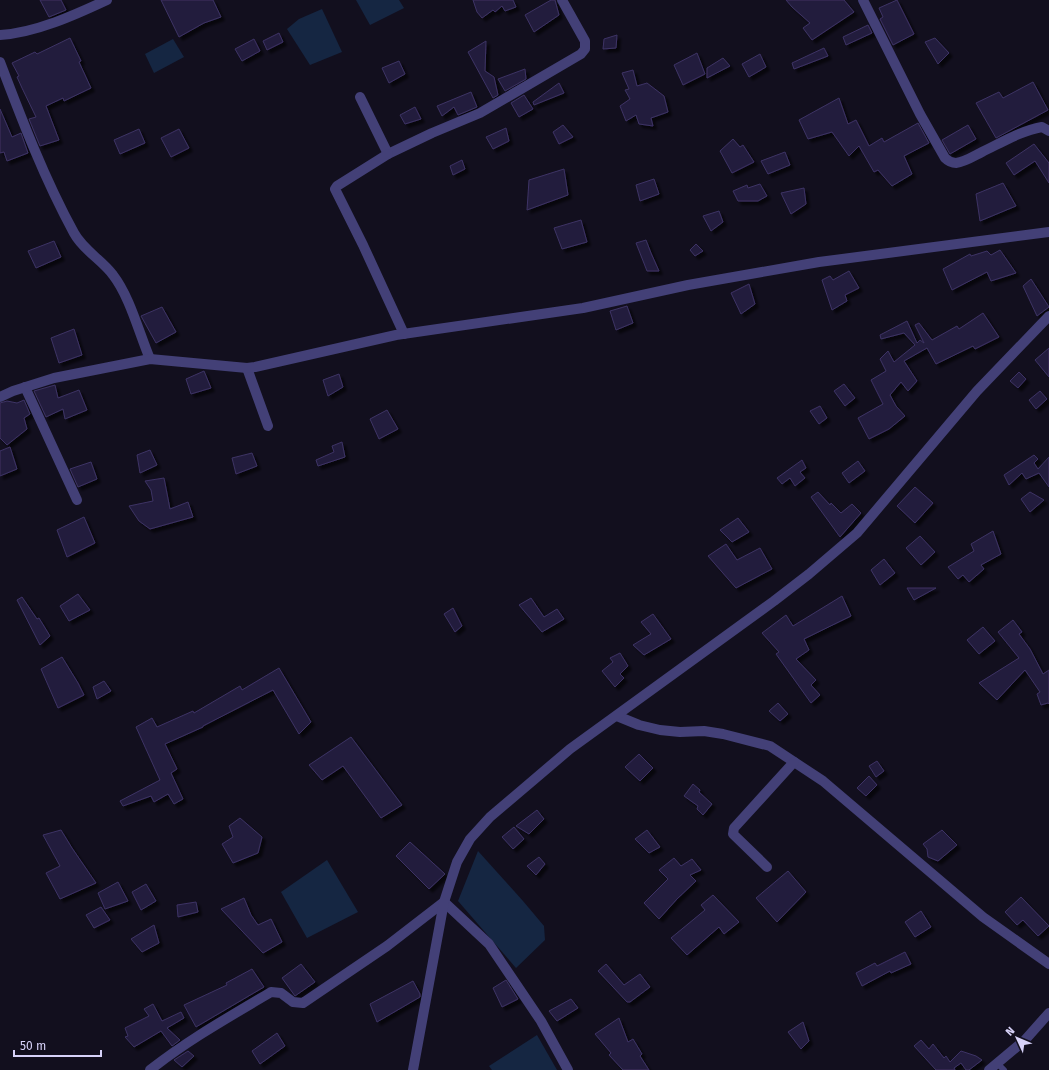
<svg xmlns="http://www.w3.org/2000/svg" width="1049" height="1070" viewBox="0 0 1049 1070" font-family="'Fira Sans',sans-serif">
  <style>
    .water { fill: #152642 }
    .building { fill: #241e3c; stroke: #3d3365; filter: url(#shadow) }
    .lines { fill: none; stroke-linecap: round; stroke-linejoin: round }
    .service { stroke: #434077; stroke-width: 6 }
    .minor { stroke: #434077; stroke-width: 10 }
  </style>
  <defs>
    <filter id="shadow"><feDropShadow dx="3.5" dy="3.5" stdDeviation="1" flood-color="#0009"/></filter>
  </defs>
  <rect width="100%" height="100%" fill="#120f1e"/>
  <g class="water">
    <polygon points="356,0 399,0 404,8 370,25"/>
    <polygon points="322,9 342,52 310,65 287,29 299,19"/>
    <polygon points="173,39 184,57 154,73 145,54"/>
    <polygon points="478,851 523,901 544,926 545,940 516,968 458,901"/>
    <polygon points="327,860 358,912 307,938 281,892"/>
    <polygon points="537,1035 557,1070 492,1070 489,1066"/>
  </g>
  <g class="building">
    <polygon points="40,0 61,0 66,10 49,17"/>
    <polygon points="161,0 213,0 221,17 204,23 179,37"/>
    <polygon points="473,0 513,0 516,7 505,11 502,6 495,12 493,10 482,18 477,12"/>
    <polygon points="551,0 555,0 559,15 534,32 525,15"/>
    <polygon points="786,0 844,0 854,12 812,40 803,28 810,23 792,7"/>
    <polygon points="897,0 914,34 893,45 880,19 883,17 879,8"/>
    <polygon points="868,25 872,33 846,45 843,37"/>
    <polygon points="279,33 283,42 267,50 263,41"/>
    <polygon points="617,35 616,48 603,49 604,39"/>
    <polygon points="70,38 81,61 79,62 91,88 64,101 63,98 46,106 59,140 40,146 29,119 36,117 22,88 17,77 19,76 12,63 35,52 37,54"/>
    <polygon points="935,38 949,53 938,64 925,42"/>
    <polygon points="254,39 260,51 242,61 235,49"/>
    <polygon points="486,41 485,71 494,77 498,95 493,98 468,52"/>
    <polygon points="824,48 828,56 794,69 792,63"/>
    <polygon points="697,53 705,74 683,85 674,65"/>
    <polygon points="760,54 766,67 749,77 742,64"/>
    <polygon points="723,58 730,66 707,78 707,68"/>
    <polygon points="399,61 405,74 389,83 382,68"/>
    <polygon points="525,69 526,79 505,91 498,79"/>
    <polygon points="633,70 637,86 647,83 664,96 668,112 651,118 653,126 639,124 636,115 626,121 620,106 630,99 625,90 629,89 622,73"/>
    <polygon points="1033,82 1048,110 996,138 976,103 999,92 1003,98"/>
    <polygon points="559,83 564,93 534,105 533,102"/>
    <polygon points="471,92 477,107 458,115 454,107 442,116 437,106"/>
    <polygon points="524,95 533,109 519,117 511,103"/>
    <polygon points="839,98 848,124 856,120 869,146 882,138 884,142 918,123 929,143 904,156 912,174 892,186 878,170 874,172 859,146 849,156 832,132 808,139 799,120"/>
    <polygon points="415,107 421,119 405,124 400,115"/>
    <polygon points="0,109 12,137 21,133 28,153 7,161 4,152 0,153"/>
    <polygon points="563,125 573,137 559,144 553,132"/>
    <polygon points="968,125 976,139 950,154 942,140"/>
    <polygon points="506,128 509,141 493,149 486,137"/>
    <polygon points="139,129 145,143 120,154 114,140"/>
    <polygon points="179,129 189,148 171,157 161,138"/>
    <polygon points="733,139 740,147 743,145 754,162 732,173 720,151"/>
    <polygon points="1034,144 1049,163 1049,183 1035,161 1014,175 1006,163"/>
    <polygon points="785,152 790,165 768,174 761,161"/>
    <polygon points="462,160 465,169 453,175 450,166"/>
    <polygon points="564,169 568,195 527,210 529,180"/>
    <polygon points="654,179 659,194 640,201 636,185"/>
    <polygon points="1003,183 1016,206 980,221 976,194"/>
    <polygon points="760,184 767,196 758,201 738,201 733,191 747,185 748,188"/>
    <polygon points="804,188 806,204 791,214 781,193"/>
    <polygon points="719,211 723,222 711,231 703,216"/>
    <polygon points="581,220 587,242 562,249 554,228"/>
    <polygon points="646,240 651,253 659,271 647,271 636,243"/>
    <polygon points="54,241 61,257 36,268 28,251"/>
    <polygon points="696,244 703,251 695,256 690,250"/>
    <polygon points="1000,250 1016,273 991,281 987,272 952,290 943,269 970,254 971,256 987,251 991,255"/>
    <polygon points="849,271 859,288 845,295 847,301 832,310 822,280 830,276 833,280"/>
    <polygon points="1031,279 1049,307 1037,316 1023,286"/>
    <polygon points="749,284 755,304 741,314 731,293"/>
    <polygon points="627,306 633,323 616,330 610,311"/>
    <polygon points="162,307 176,332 156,343 141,316"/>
    <polygon points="983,313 999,337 975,349 973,346 936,364 927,348 904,361 917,381 908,391 901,382 890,395 896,406 905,416 889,429 869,439 858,418 883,404 871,380 886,371 880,359 888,351 894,362 915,345 904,333 881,339 880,335 907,321 917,343 920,340 924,343 915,325 919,323 932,340 957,326 959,329"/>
    <polygon points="74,329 82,355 59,363 51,338"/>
    <polygon points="1049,348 1049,377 1035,360"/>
    <polygon points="204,371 211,388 191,394 186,379"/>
    <polygon points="1019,372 1026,379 1018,388 1010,381"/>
    <polygon points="339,374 343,387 328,396 323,380"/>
    <polygon points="844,384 855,398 845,406 834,391"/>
    <polygon points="55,385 58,398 79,390 87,410 65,419 63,409 46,417 34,391"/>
    <polygon points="1040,391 1047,399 1036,409 1029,400"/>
    <polygon points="24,400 30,414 24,418 27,429 7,445 0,438 0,403 7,401 17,403"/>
    <polygon points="820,406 827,418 819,424 810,411"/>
    <polygon points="387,410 398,429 379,439 370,419"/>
    <polygon points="342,442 345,457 318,466 316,460 334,452 332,446"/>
    <polygon points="10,447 17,469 0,476 0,451"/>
    <polygon points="150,450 157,465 140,473 137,455"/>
    <polygon points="252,453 257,466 236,474 232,458"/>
    <polygon points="1034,455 1038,459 1034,463 1038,469 1049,457 1049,487 1039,473 1026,479 1022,473 1009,485 1004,475"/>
    <polygon points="802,460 806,468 800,472 805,478 795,486 790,478 782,484 777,478"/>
    <polygon points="858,461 865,471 849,483 842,473"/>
    <polygon points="91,462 97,479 78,487 70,469"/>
    <polygon points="164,478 170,509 188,502 193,517 150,529 139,521 129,506 153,501 151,490 145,481"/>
    <polygon points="915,487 933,503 915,523 897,506"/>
    <polygon points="818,492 830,505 831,503 841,513 852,504 861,513 840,537 811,497"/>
    <polygon points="1030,492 1044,500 1030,512 1021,499"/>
    <polygon points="84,517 95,543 67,557 57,530"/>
    <polygon points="738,518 749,532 732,542 720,530"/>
    <polygon points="993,531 1001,554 981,565 984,569 969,582 963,575 958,579 948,567 974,551 971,544"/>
    <polygon points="920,536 935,552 921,565 906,548"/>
    <polygon points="726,544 737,560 760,548 772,569 736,588 708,556"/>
    <polygon points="884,559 895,573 880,585 871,570"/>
    <polygon points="907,588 936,588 914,600"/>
    <polygon points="78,594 90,610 69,621 60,606"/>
    <polygon points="842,596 851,616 804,639 809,650 796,659 816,680 811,685 820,695 811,703 776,654 779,652 762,633 786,615 793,626"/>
    <polygon points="22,597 37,619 39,618 50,636 40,645 17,600"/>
    <polygon points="531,598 544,617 557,609 564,619 542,632 519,605"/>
    <polygon points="453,608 462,626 455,632 444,614"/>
    <polygon points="653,614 671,639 644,655 633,645 651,634 641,622"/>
    <polygon points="1013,620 1022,632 1019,634 1030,649 1043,674 1049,670 1049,704 1048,703 1041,705 1037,694 1040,692 1025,670 997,700 979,683 1019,658 998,632"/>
    <polygon points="983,627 995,641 979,654 967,640"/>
    <polygon points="620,653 628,666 620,674 624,678 615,687 602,671 613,662 610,658"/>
    <polygon points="62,657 78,683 84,695 58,708 41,669"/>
    <polygon points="279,668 311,722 299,734 273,690 203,726 203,727 165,744 177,769 171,773 183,799 174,804 168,794 154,802 151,796 123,806 120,801 160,780 136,727 152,718 157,727 193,711 194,713 240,686 242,690"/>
    <polygon points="104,681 111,691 97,699 93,687"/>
    <polygon points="778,703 788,714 780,721 769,711"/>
    <polygon points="351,737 402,805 381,818 343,766 322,780 309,765"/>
    <polygon points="639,754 653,768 640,781 625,767"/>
    <polygon points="877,761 884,771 876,777 869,766"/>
    <polygon points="869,776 877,785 866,796 857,788"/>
    <polygon points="693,784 700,790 699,792 712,804 703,815 697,809 698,806 684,796"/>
    <polygon points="537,810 544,819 529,834 516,826"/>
    <polygon points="240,818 262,837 258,853 233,863 222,844 233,837 229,826"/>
    <polygon points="514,827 524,839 513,849 502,837"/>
    <polygon points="61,830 72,848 96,883 60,899 46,873 60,866 43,835"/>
    <polygon points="647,830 660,847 649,853 635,839"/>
    <polygon points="942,830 957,845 938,861 928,857 927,849 923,844"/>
    <polygon points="410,842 445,874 429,889 396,856"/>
    <polygon points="539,857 545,864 536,875 527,866"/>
    <polygon points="674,858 681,866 692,859 701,870 690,875 696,881 677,899 659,919 644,903 668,879 659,870"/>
    <polygon points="788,871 806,892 777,922 756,898"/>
    <polygon points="118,882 128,901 105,909 98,893"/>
    <polygon points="146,884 156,901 141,910 132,892"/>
    <polygon points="713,895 739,922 724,934 719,927 687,955 671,938 705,910 701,905"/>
    <polygon points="1021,897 1049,926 1038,936 1023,920 1017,925 1005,912"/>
    <polygon points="244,898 251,915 258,925 271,919 282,942 263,953 221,909"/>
    <polygon points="196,902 198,912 178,917 177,905"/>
    <polygon points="101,907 110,920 94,928 86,915"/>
    <polygon points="921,911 931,927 915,937 905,922"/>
    <polygon points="154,925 159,943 142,952 131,939"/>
    <polygon points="905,952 911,964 891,973 890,971 862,986 856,973 875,963 877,966"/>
    <polygon points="301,964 315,982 295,996 282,978"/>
    <polygon points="606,964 624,985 640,974 650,987 630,1002 627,1002 598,971"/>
    <polygon points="252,969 264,987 196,1027 184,1005 227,985 226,983"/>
    <polygon points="506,980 518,999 502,1007 493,988"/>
    <polygon points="413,981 420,994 420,997 377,1022 370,1004"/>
    <polygon points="571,999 578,1008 557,1021 549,1011"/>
    <polygon points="153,1004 162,1021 181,1012 184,1018 167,1028 180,1040 172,1046 161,1031 134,1047 125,1037 128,1036 125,1028 149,1016 144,1009"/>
    <polygon points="619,1018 628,1042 633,1039 642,1054 640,1056 649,1070 623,1070 609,1055 611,1053 595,1034"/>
    <polygon points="803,1022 809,1041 801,1049 788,1032"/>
    <polygon points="277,1033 285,1046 260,1064 252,1051"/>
    <polygon points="921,1040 929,1049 933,1044 944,1058 946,1056 950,1062 961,1051 976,1056 982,1060 969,1070 966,1070 961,1063 954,1068 955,1070 936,1070 914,1046"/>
    <polygon points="188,1051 194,1056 182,1067 174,1060"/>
  </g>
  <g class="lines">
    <polyline class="service" points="997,1063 1004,1070"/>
    <g class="minor">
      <path d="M863,0L920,114L945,158C948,161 952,163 956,163C965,162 974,156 982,152C1001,143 1020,131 1042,127L1049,131"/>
      <path d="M0,35C35,33 75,15 107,0"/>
      <path d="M0,62C22,120 44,178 74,233C83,250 102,260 113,275C130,297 139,333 150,359"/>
      <polyline points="360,97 388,154 432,133 480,113 581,54 585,49 585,41 562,0"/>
      <polyline points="388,154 337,186 335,189 363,245 404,334"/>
      <polyline points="247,368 268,426"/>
      <polyline points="25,387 77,500"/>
      <polyline points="0,397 13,391 54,378 150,359 247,368 255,367 396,335 583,308 688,285 819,262 1049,232"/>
      <polyline points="617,716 639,725 660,730 680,732 704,731 723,734 770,746 823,781 983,917 1049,964"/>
      <polyline points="767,867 733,834 734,828 794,762"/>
      <path d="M150,1070C188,1040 229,1017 271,992L281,993L293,1002L303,1003L387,946L444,902L489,944L541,1021L568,1070"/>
      <polyline points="413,1070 444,902 457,862 470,839 490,817 570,749 774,601 809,574 857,533 977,391 1049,316"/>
      <polyline points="989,1070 1025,1040 1049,1013"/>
    </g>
  </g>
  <g transform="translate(1017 1038) rotate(314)" stroke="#120f1e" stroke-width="3" paint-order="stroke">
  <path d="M0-3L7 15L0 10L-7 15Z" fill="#d7d2f9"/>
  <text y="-6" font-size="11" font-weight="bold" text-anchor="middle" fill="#d7d2f9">N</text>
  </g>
  <path d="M14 1050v6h87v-6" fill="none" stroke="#d7d2f9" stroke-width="2"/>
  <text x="20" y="1050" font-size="12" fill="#d7d2f9" stroke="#120f1e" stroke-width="3" paint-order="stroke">50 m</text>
</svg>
